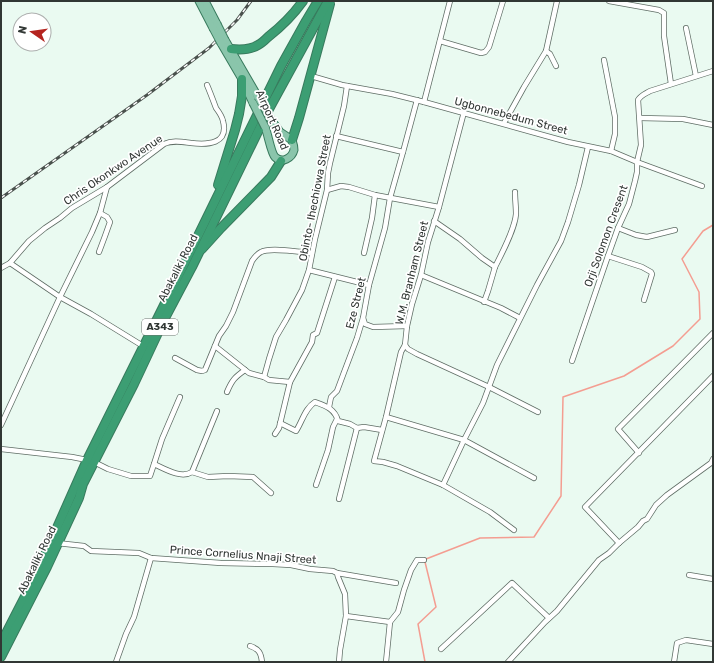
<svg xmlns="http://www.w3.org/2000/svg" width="714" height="663" viewBox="0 0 714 663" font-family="Rubik,sans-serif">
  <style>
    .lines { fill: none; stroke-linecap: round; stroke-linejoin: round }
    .stream { stroke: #f49d91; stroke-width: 1.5 }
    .street-casing { stroke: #5f6d65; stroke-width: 6 }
    .primary-casing { stroke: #387a5d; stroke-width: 9 }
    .highway-casing { stroke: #387a5d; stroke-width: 10 }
    .street { stroke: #fff; stroke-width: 4.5 }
    .primary { stroke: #8ac5ab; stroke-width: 7 }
    .highway { stroke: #3c9e73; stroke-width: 8 }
    .rail-casing { stroke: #4a514d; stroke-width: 3 }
    .rail { stroke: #fff; stroke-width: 1.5; stroke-dasharray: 4.5; stroke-linecap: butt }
    .primary-bridge-casing { stroke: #387a5d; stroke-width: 9; stroke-linecap: butt }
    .primary-bridge { stroke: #8ac5ab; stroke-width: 7 }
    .labels { text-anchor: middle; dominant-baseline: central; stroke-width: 3.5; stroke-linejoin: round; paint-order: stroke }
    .shield { fill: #fff; stroke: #6f7371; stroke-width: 1 }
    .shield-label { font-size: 10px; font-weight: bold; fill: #313734 }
    .street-label { font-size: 11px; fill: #313734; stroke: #fff }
  </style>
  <rect width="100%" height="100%" fill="#eafaf1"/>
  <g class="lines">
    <g class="stream">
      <polyline points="426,559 480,538 534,537 561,496 563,397 624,376 673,346 700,319 699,292 682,259 703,231 713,225"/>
      <polyline points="425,562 436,607 418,624 425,662"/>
    </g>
    <g class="street-casing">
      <g id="street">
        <polyline points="609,1 659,10 664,13 664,36 671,84"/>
        <polyline points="686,28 696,76"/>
        <polyline points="440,41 481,53 485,52 489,47 503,1"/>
        <polyline points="546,51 550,54 556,66"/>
        <polyline points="604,60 615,117 615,134 611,151"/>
        <polyline points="311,76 342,85 392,94 424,102 568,142 611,151 637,162 702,186"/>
        <polyline points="424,102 450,1"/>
        <polyline points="464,112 439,207 428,242 421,275 412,304 407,326 405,345 401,352 386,417 374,461 383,462 397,466 443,485 490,512 514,530"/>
        <polyline points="640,118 683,119 713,125"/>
        <polyline points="504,123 524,87 546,51 557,1"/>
        <polyline points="403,152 417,100"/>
        <polyline points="327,190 341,186 349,187 375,195 439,207"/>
        <path d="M434,221L460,239L482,258L495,267C502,253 515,229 516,214C516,207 515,199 515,192"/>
        <polyline points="618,228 636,235 647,237 675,230"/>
        <polyline points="99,252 105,236 110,222 107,217 100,213"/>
        <polyline points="364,253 372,218 375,195"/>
        <polyline points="608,256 642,267 651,272 652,274 644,300"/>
        <polyline points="10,263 60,297 91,314 143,346"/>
        <path d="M1,268L10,263L29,241L45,228L60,218L72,208L107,187L164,144C173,140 182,142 191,143C208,145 229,144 223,121C222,116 219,112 216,108C213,100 210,92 207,85"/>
        <polyline points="309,270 369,285"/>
        <polyline points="421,275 501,308 520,318"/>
        <polyline points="484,302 488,291 495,267"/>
        <polyline points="363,318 365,324 373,327 407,326"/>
        <polyline points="405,345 408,349 417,354 489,387 538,412"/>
        <polyline points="215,346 249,373 264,377 269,380 290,382"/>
        <path d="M175,358L197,370L202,371L205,370L219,336L226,326L233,312L252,261C254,258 257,254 261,252C269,247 301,252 312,253"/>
        <path d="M572,361L608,256L618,228L629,204L635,181L637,172V162L641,145L638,100C641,95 645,94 650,91L713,71"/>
        <polyline points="264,377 269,359 276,337 286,320 302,290 309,270 315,239 327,190 328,173 330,163 344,106 347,86"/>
        <path d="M227,392C232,380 235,377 245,370"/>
        <polyline points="329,407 331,397 337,391 343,375 357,338 363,318 369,285 385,228 390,198 403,152 336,136"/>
        <polyline points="386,417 464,440 534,478"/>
        <path d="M280,423L296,431C302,422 305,408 315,402C326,406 335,409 338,421L350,424L357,428L364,427L382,430"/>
        <polyline points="1,425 60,297 92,232 100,213 107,187"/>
        <polyline points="275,434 279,428 290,382 312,342 313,335 317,333 335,277"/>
        <polyline points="1,449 72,457 87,460"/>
        <polyline points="639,453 618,429 713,333"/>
        <path d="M94,462L108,469L131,476H150L154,464C165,469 181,479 192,472L217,411"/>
        <polyline points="154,464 162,439 180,397"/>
        <polyline points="192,472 208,477 228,476 253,477 271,493"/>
        <polyline points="316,485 328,450 333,427 337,419"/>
        <polyline points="443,485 464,440 483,403 497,365 537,285 561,241 568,222 579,185 588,147"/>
        <polyline points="339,499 357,428"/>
        <polyline points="57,543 84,546 91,551 139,553 151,558 221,563 273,564 291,565 310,569 333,571 337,573 338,577 345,594 346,616 340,650 339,662"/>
        <polyline points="619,543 585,507 713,376"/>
        <polyline points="337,573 396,583"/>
        <polyline points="689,575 713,579"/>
        <polyline points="346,616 390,622"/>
        <path d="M250,646C259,649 261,653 262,662"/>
        <polyline points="441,649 512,583 549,618"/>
        <polyline points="116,662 126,634 134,617 151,558"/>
        <polyline points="386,662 390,622 398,612 404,590 411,570 417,560 424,560"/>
        <polyline points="508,662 545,622 557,611 599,560 609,553 619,543 638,527 643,521 647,519 656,505 667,495 711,463 713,459"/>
        <polyline points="674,662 677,643 686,640 713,644"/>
      </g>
    </g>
    <g class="primary-casing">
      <g id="primary">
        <polyline points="199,1 213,28"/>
        <polyline points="205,1 217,24"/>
        <polyline points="225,40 258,97"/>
        <polyline points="221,43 242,79 253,103"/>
        <path d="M265,127C268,134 271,153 275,157C282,164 292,158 294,150C294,147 293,143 292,140L280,132L272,121"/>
      </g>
    </g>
    <g class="highway-casing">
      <g id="highway">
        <path d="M231,49C240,50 250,50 258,45C262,43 265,40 268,37C282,26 293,15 303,1"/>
        <polyline points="292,140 299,118 330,4"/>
        <polyline points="218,185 235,130 239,114 242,96 242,79"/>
        <polyline points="202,249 221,228 271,177 281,161"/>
        <polyline points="1,643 36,575 87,460 171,291 281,66 306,21 318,1"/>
        <polyline points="1,657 47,567 79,498 83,484 134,384 164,320 192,267 269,109 328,1"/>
      </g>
    </g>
    <use href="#street" class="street"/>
    <use href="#primary" class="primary"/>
    <use href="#highway" class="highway"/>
    <g class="rail-casing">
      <polyline id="rail" points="1,198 147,95 209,48 237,20 251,1"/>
    </g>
    <use href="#rail" class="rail"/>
    <g class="primary-bridge-casing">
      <g id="primary-bridge">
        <polyline points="217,24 225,40"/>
        <polyline points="213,28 221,43"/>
        <polyline points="258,97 272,121"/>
        <polyline points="253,103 265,127"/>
      </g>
    </g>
    <use href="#primary-bridge" class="primary-bridge"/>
  </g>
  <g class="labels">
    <rect class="shield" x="142" y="319" width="36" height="16" rx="3"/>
    <g class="shield-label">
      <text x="160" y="327">A343</text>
    </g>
    <g class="street-label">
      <text transform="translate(511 116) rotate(15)">Ugbonnebedum Street</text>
      <text transform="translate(272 120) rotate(66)">Airport Road</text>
      <text transform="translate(113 170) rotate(-34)">Chris Okonkwo Avenue</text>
      <text transform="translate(315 198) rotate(-79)">Obinto- Ihechiowa Street</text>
      <text transform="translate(606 236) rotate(-70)">Orji Solomon Cresent</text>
      <text transform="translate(178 268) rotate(-63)">Abakaliki Road</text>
      <text transform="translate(412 273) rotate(-76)">W.M. Branham Street</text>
      <text transform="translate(356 303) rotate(-76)">Eze Street</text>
      <text transform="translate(243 555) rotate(4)">Prince Cornelius Nnaji Street</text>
      <text transform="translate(37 560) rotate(-64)">Abakaliki Road</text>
    </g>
  </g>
  <rect width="714" height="663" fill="none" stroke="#313734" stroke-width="4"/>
  <g transform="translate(32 32) rotate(283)"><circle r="19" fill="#ffffff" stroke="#adafae"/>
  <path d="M0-3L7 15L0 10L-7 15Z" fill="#b4241f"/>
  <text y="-6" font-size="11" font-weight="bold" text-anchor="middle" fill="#313734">N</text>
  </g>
</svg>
